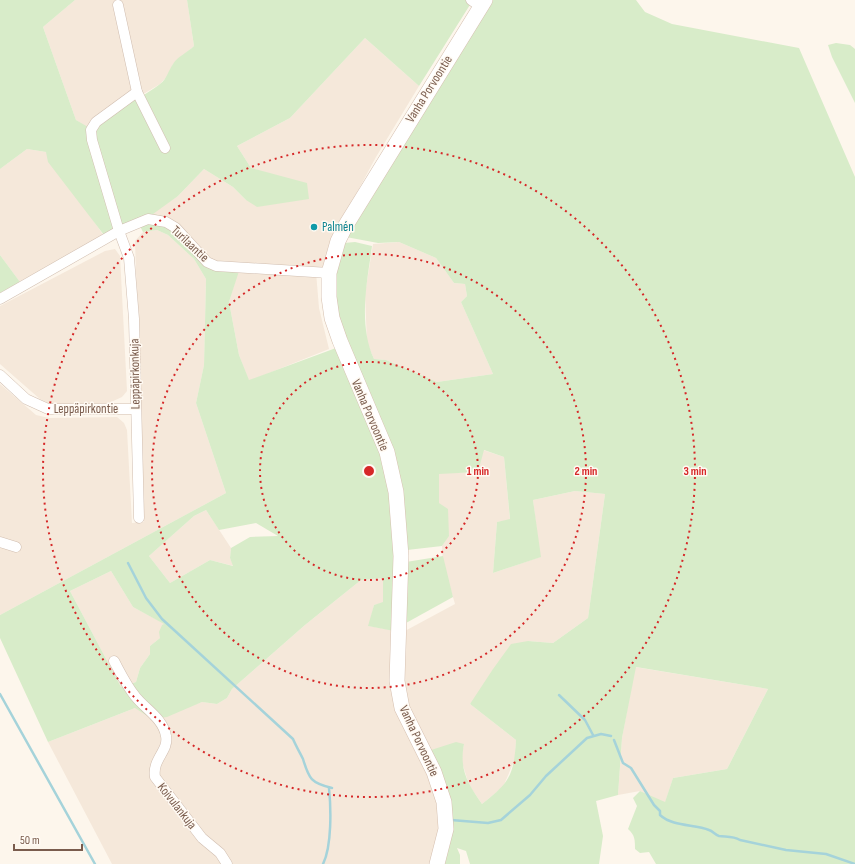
<svg xmlns="http://www.w3.org/2000/svg" width="855" height="864" viewBox="0 0 855 864" font-family="'Sofia Sans Condensed',sans-serif">
  <style>
    .residential { fill: #f5e8da }
    .green { fill: #d8ecc9; fill-rule: evenodd }
    .lines { fill: none; stroke-linecap: round; stroke-linejoin: round }
    .stream { stroke: #a5d3da; stroke-width: 2.5 }
    .street-casing { stroke: #d1beb0; stroke-width: 11 }
    .secondary-casing { stroke: #d6c0b0; stroke-width: 16 }
    .street { stroke: #fff; stroke-width: 10 }
    .secondary { stroke: #fff; stroke-width: 15 }
    .ring { fill: none; stroke: #d62828; stroke-width: 2; stroke-dasharray: 2 4 }
    .culture-dot { fill: #0f9aa8; stroke: #fffaf3; stroke-width: 1.5 }
    .labels { text-anchor: middle; dominant-baseline: central; stroke-width: 3; stroke-linejoin: round; paint-order: stroke }
    .street-label { font-size: 13px; fill: #7a5c4d; stroke: #fffaf3 }
    .culture-label { font-size: 13px; fill: #0d838f; stroke: #fffaf3; text-anchor: start }
    .centre { fill: #d62828; stroke: #fffaf3; stroke-width: 2 }
    .ring-label { font-size: 12px; text-anchor: middle; font-weight: bold; fill: #d62828; stroke: #fffaf3; stroke-width: 3; stroke-linejoin: round; paint-order: stroke }
  </style>
  <rect width="100%" height="100%" fill="#fdf6ec"/>
  <g class="residential">
    <polygon points="75,0 187,0 194,46 173,64 169,74 160,84 140,96 95,132 76,120 43,27"/>
    <polygon points="365,38 419,86 376,157 342,220 324,272 316,272 319,308 329,349 249,381 239,355 229,302 239,268 216,266 148,219 156,210 178,196 204,169 233,187 246,200 275,176 251,168 237,146 290,118"/>
    <polygon points="27,149 46,152 104,236 20,282 0,255 0,169"/>
    <polygon points="157,230 168,235 194,259 206,279 204,365 196,403 226,493 0,615 0,548 8,548 0,540 0,384 36,415 49,418 117,417 124,423 127,430 132,523 144,522 135,241 143,232"/>
    <polygon points="399,242 436,258 454,283 465,284 467,296 461,302 493,374 437,382 386,360 374,359 367,343 365,294 373,244"/>
    <polygon points="115,249 120,256 127,391 122,397 109,403 50,404 40,399 0,364 0,306 105,251"/>
    <polygon points="483,450 504,457 510,520 497,522 493,573 540,557 533,500 575,491 605,494 588,618 553,643 528,641 470,704 516,740 515,759 503,787 482,804 469,785 461,759 464,744 424,752 436,793 439,812 439,836 430,864 112,864 48,742 135,708 187,707 202,702 217,704 227,698 232,689 305,625 361,580 383,578 383,603 374,605 369,626 403,632 455,604 443,563 442,546 449,535 439,503 439,473 478,472"/>
    <polygon points="206,510 231,548 230,558 234,566 210,560 170,583 149,556 194,516"/>
    <polygon points="111,571 133,607 165,624 160,638 150,646 150,654 140,668 136,682 121,687 70,591"/>
    <polygon points="635,667 768,689 727,769 673,778 665,803 640,791 618,795 622,738"/>
  </g>
  <g class="green">
    <path d="M0,0H75L43,27L76,120L95,131C112,110 139,100 160,84C167,79 168,71 173,64C177,57 188,52 194,46L187,0H473L419,86L365,38L290,118L237,146L251,168L307,183L309,199L257,207L246,200L233,187L204,169L178,196L153,214L168,217L186,233L208,262L240,268L229,302L239,355L249,380L336,348L381,454L388,487L393,521L394,631L368,626L374,605L383,602V578L361,580L305,625L232,689L227,698L217,704L202,702L167,717L152,719L135,708L48,742L0,638V615L226,493L196,403L204,365L206,279L194,259L168,235L157,230L143,232L138,222L107,239L48,162L46,152L27,149L0,169ZM206,510L219,530L256,523L278,536L250,537L231,548L230,558L233,566L210,560L170,583L149,556L194,516ZM111,571L133,607L164,624L162,625L159,632L160,638L150,646V654L140,668L136,682L121,687L70,591Z"/>
    <path d="M492,0H636L645,12L672,24L799,48L855,177V864H656L649,852L640,853L635,849C635,840 635,835 628,829L637,806L633,798L640,791L665,802L673,778L727,769L768,689L636,667L622,738L618,795L596,801L603,836L599,864H470L466,851L457,848L460,855V864H442L447,843L428,751L456,742L464,744C459,770 468,784 482,804C509,783 514,776 516,740L470,704L493,669L511,644L528,641L553,643L588,618L605,494L575,491L533,500L541,557L493,573L497,522L510,519L504,457L484,450L478,472L439,474V503L448,509L449,536L442,546L407,550L406,533L336,314L335,267L344,243L355,242L372,246C367,283 358,324 374,359L386,360L437,382L493,374L461,302L467,296L465,284L454,283L436,258L399,242L378,243L346,237Z"/>
    <polygon points="836,43 850,45 855,49 855,103 832,57 828,45"/>
    <polygon points="0,255 20,282 0,293"/>
    <polygon points="443,556 453,597 406,623 406,562"/>
  </g>
  <g class="lines">
    <g class="stream">
      <path d="M128,563L146,598L162,619L293,739C296,746 300,753 303,759C309,779 311,783 332,788"/>
      <polyline points="0,694 95,864"/>
      <polyline points="559,695 585,720 593,735"/>
      <path d="M614,740L623,763L631,768L654,805L660,811V815C673,827 695,824 709,830C713,831 715,835 719,836C727,837 733,836 740,840L786,850L826,854L855,864"/>
      <polyline points="451,820 488,823 501,820 530,795 546,776 587,738 601,734 611,736"/>
      <path d="M323,864C332,846 331,808 329,788"/>
    </g>
    <g class="street-casing">
      <g id="street">
        <polyline points="471,0 481,7"/>
        <polyline points="118,5 137,92 165,148"/>
        <polyline points="137,92 96,122 91,130 92,140 119,231 129,258 134,319 139,518"/>
        <polyline points="0,299 119,231 148,219 166,222 176,228 207,262 216,266 329,273"/>
        <polyline points="0,375 26,399 48,409 135,409"/>
        <polyline points="0,542 16,547"/>
        <path d="M114,661C120,672 126,685 135,696C145,709 163,718 166,736C169,751 152,759 155,777L202,838L220,853L227,864"/>
      </g>
    </g>
    <g class="secondary-casing">
      <polyline id="secondary" points="437,864 446,829 444,802 434,772 402,708 397,681 401,556 396,492 387,452 340,341 332,318 329,297 329,273 338,241 346,225 485,0"/>
    </g>
    <use href="#street" class="street"/>
    <use href="#secondary" class="secondary"/>
  </g>
  <g class="ring">
    <circle cx="369" cy="471" r="109"/>
    <circle cx="369" cy="471" r="217"/>
    <circle cx="369" cy="471" r="326"/>
  </g>
  <circle class="culture-dot" cx="314" cy="227" r="4"/>
  <g class="labels">
    <g class="street-label">
      <text transform="translate(429 89) rotate(-58)">Vanha Porvoontie</text>
      <text transform="translate(190 244) rotate(43)">Turilaantie</text>
      <text transform="translate(135 374) rotate(-91)">Leppäpirkonkuja</text>
      <text x="86" y="409">Leppäpirkontie</text>
      <text transform="translate(370 415) rotate(67)">Vanha Porvoontie</text>
      <text transform="translate(419 741) rotate(65)">Vanha Porvoontie</text>
      <text transform="translate(177 806) rotate(52)">Koivulankuja</text>
    </g>
    <g class="culture-label">
      <text x="322" y="227">Palmén</text>
    </g>
  </g>
  <circle cx="369" cy="471" r="6" class="centre"/>
  <g class="ring-label">
    <text x="478" y="475">1 min</text>
    <text x="586" y="475">2 min</text>
    <text x="695" y="475">3 min</text>
  </g>
  <path d="M14 844v6h68v-6" fill="none" stroke="#7a5c4d" stroke-width="2"/>
  <text x="20" y="844" font-size="12" fill="#7a5c4d" stroke="#fffaf3" stroke-width="3" paint-order="stroke">50 m</text>
</svg>
